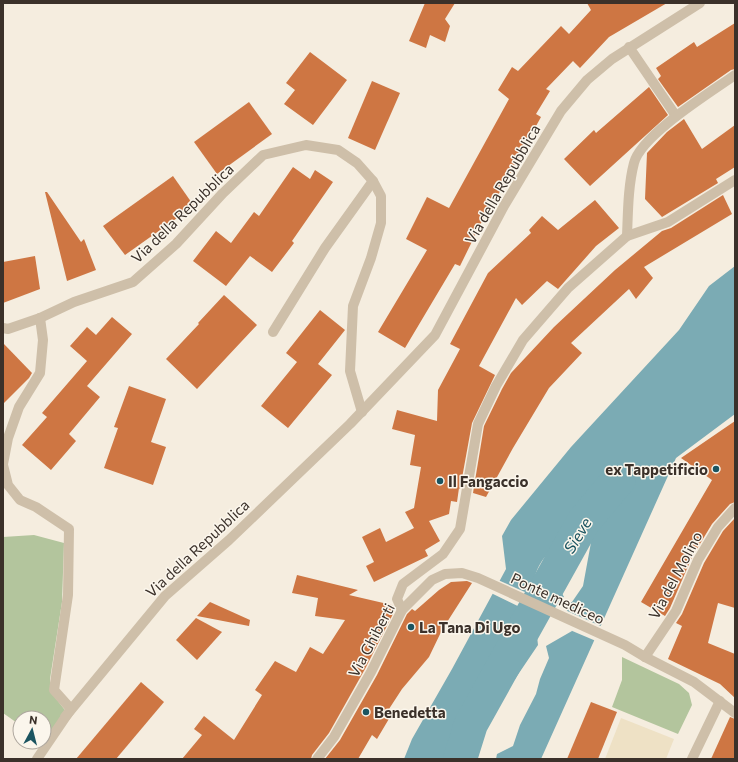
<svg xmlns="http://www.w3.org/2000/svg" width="738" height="762" viewBox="0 0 738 762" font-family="Commissioner,sans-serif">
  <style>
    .green { fill: #b3c59d }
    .plaza { fill: #eee1c5 }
    .water { fill: #7babb4 }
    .pier { fill: #f5eddf }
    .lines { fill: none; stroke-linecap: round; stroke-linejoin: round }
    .river { stroke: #7babb4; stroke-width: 34 }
    .building { fill: #ce7643 }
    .minor { stroke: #cebfa9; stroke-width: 10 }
    .poi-dot { fill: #1b5460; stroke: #fbf6ec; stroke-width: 1.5 }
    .labels { text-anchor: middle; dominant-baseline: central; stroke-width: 3; stroke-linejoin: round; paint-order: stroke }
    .street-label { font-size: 15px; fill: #3b312a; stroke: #fbf6ec }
    .poi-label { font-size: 15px; font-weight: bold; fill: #3b312a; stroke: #fbf6ec; text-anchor: start }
    .water-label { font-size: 16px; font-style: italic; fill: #1b5460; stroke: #fbf6ec }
  </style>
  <rect width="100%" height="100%" fill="#f5eddf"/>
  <g class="green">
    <polygon points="34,535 64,543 62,602 50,679 50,691 68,714 44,742 44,718 20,718 20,725 3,713 3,537"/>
    <polygon points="622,657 679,684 689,693 692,705 678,734 612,707 622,680"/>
  </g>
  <polygon class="plaza" points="621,718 674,739 666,759 605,759"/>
  <path class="water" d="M735,266V414L676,458L541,759H496L497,754L513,746L520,725L536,694L540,679L549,658L546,646L572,631L565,603L572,602L583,586L592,537L594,528L600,515C594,515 586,514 581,515C570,518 556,536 555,546C542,559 537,566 533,584L540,589L558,586L564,597L534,610L538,645L515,679L502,694L478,726L466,734L453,759H404L412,739L452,669L506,569L502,536L511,520L571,447L679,330L709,286Z"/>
  <g class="pier">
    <polygon points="498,580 552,604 536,611 536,615 491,593"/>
    <polygon points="565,610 603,627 596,641 570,630"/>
  </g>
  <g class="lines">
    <polyline class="river" points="460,759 471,724 584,521 619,479"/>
  </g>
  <g class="building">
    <polygon points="425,3 455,3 445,19 450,26 445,42 430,35 426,48 409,41"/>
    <polygon points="587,3 667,3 609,37 580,68 573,61 546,89 550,91 536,114 541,117 492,206 490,205 460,266 455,264 405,348 378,332 427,250 406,239 427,197 449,208 509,99 498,90 512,67 518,71 561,26 569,34 591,10"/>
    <polygon points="735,23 735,69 731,70 678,107 658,79 661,76 656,68 694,42 697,47"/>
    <polygon points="310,52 347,80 313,125 284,104 295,90 286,83"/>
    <polygon points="372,81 400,93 375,150 348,138"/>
    <polygon points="649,87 668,115 590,186 564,159 594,130 596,133"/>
    <polygon points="249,102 272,134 217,174 194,142"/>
    <polygon points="684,119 702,149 735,125 735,167 716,179 718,183 662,217 645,199 647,153 667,132"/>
    <polygon points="293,167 310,179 315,170 333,182 292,241 294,243 272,272 250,256 226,286 193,261 216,231 231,243 254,212 259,216"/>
    <polygon points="173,176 194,206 125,255 103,226"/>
    <polygon points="45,192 47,192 81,242 84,239 96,270 67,281"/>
    <polygon points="723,195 732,214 644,267 653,278 636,299 629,289 571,343 582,353 549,388 513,448 486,497 473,493 484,426 502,389 511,373 554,327 615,270 662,231 671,228"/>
    <polygon points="595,200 619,228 596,246 558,289 547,281 522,305 516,298 479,366 495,375 472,423 460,489 459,488 457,502 451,501 449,514 429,521 440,541 425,550 428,556 374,582 366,566 374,562 362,537 380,528 386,542 414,528 405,512 414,508 421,467 410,465 415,435 392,429 397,410 437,421 438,390 460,349 450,344 488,273 531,233 529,230 542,216 558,230"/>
    <polygon points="35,256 40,289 3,303 3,262"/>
    <polygon points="224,295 257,325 197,389 166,359 199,324 198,323"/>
    <polygon points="320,310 345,330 318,364 332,375 288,428 261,406 297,362 286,353"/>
    <polygon points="112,317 132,334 87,386 100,397 69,434 76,441 51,470 22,445 47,417 42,413 87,361 70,346 87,327 96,335"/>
    <polygon points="3,343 32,373 29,378 3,404"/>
    <polygon points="129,386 166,399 151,442 166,447 153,485 104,468 118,428 114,427"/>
    <polygon points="735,421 735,502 730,504 712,524 692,557 670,608 665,616 641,602 712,480 681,458"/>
    <polygon points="735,518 735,608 718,603 708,643 735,654 735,698 720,684 668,659 682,626 676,623 682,614 704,563 723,531"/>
    <polygon points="297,575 358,590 349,595 392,605 395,610 365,669 329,733 312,755 311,759 182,759 202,735 194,729 204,716 234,740 262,695 255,690 275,661 296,672 310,647 323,654 345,620 315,616 318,598 292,593"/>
    <polygon points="467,581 472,583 442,630 429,657 402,689 389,709 393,712 377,739 372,735 358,759 325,759 340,740 377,675 407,614 412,609 415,611 439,590 451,582"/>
    <polygon points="210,602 250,620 249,626 197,616"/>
    <polygon points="196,618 222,632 197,660 176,640"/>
    <polygon points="141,682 164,702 116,759 76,759"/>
    <polygon points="591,702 617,712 598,759 567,759"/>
    <polygon points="730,717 735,719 735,759 711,759"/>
  </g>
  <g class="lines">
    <g class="minor">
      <polyline points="629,47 676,116"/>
      <path d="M627,236C628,212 628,186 634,163C641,135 711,92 735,75"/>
      <polyline points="3,328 8,329 40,318 74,302 133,282 176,244 223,193 263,155 306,145 338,150 357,163 373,181 381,196 381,223 371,258 353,306 350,371 362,412"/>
      <polyline points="273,332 325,248 373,181"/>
      <polyline points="3,464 8,438 19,407 40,373 43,340 40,318"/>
      <polyline points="3,465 8,485 20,500 36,507 69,529 68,595 54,690 71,709 37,759"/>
      <polyline points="402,610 397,599 403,584 443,554 460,529 478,424 496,386 523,340 568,288 627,236 668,222 735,180"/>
      <polyline points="645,657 676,611 698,560 718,527 735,508"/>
      <polyline points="65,717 165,596 229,540 350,424 435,335 504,206 561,111 587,80 612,59 700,3"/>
      <polyline points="317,759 334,737 371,672 402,610 432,580 445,574 462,573 478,578 625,645 645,657 694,682 735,713"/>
      <polyline points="692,759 720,701"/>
    </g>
  </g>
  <g class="poi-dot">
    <circle cx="716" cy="469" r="4"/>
    <circle cx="440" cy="481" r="4"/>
    <circle cx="411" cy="627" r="4"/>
    <circle cx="366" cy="712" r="4"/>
  </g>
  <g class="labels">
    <g class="street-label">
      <text transform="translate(502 184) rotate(-60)">Via della Repubblica</text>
      <text transform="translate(182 213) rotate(-44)">Via della Repubblica</text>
      <text transform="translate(197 548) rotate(-43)">Via della Repubblica</text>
      <text transform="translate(675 575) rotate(-62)">Via del Molino</text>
      <text transform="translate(558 598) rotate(25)">Ponte mediceo</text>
      <text transform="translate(371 640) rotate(-62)">Via Ghiberti</text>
    </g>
    <g class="poi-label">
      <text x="708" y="469" text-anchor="end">ex Tappetificio</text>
      <text x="448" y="481">Il Fangaccio</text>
      <text x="419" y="627">La Tana Di Ugo</text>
      <text x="374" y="712">Benedetta</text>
    </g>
    <g class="water-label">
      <text transform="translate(577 535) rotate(-59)">Sieve</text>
    </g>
  </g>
  <rect width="738" height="762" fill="none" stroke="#3b312a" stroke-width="8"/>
  <g transform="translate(32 730) rotate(7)"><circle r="19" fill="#fbf6ec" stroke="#aea79e"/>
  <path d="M0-3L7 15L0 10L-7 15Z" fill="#1b5460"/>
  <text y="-6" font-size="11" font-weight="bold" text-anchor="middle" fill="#3b312a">N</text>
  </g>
</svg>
